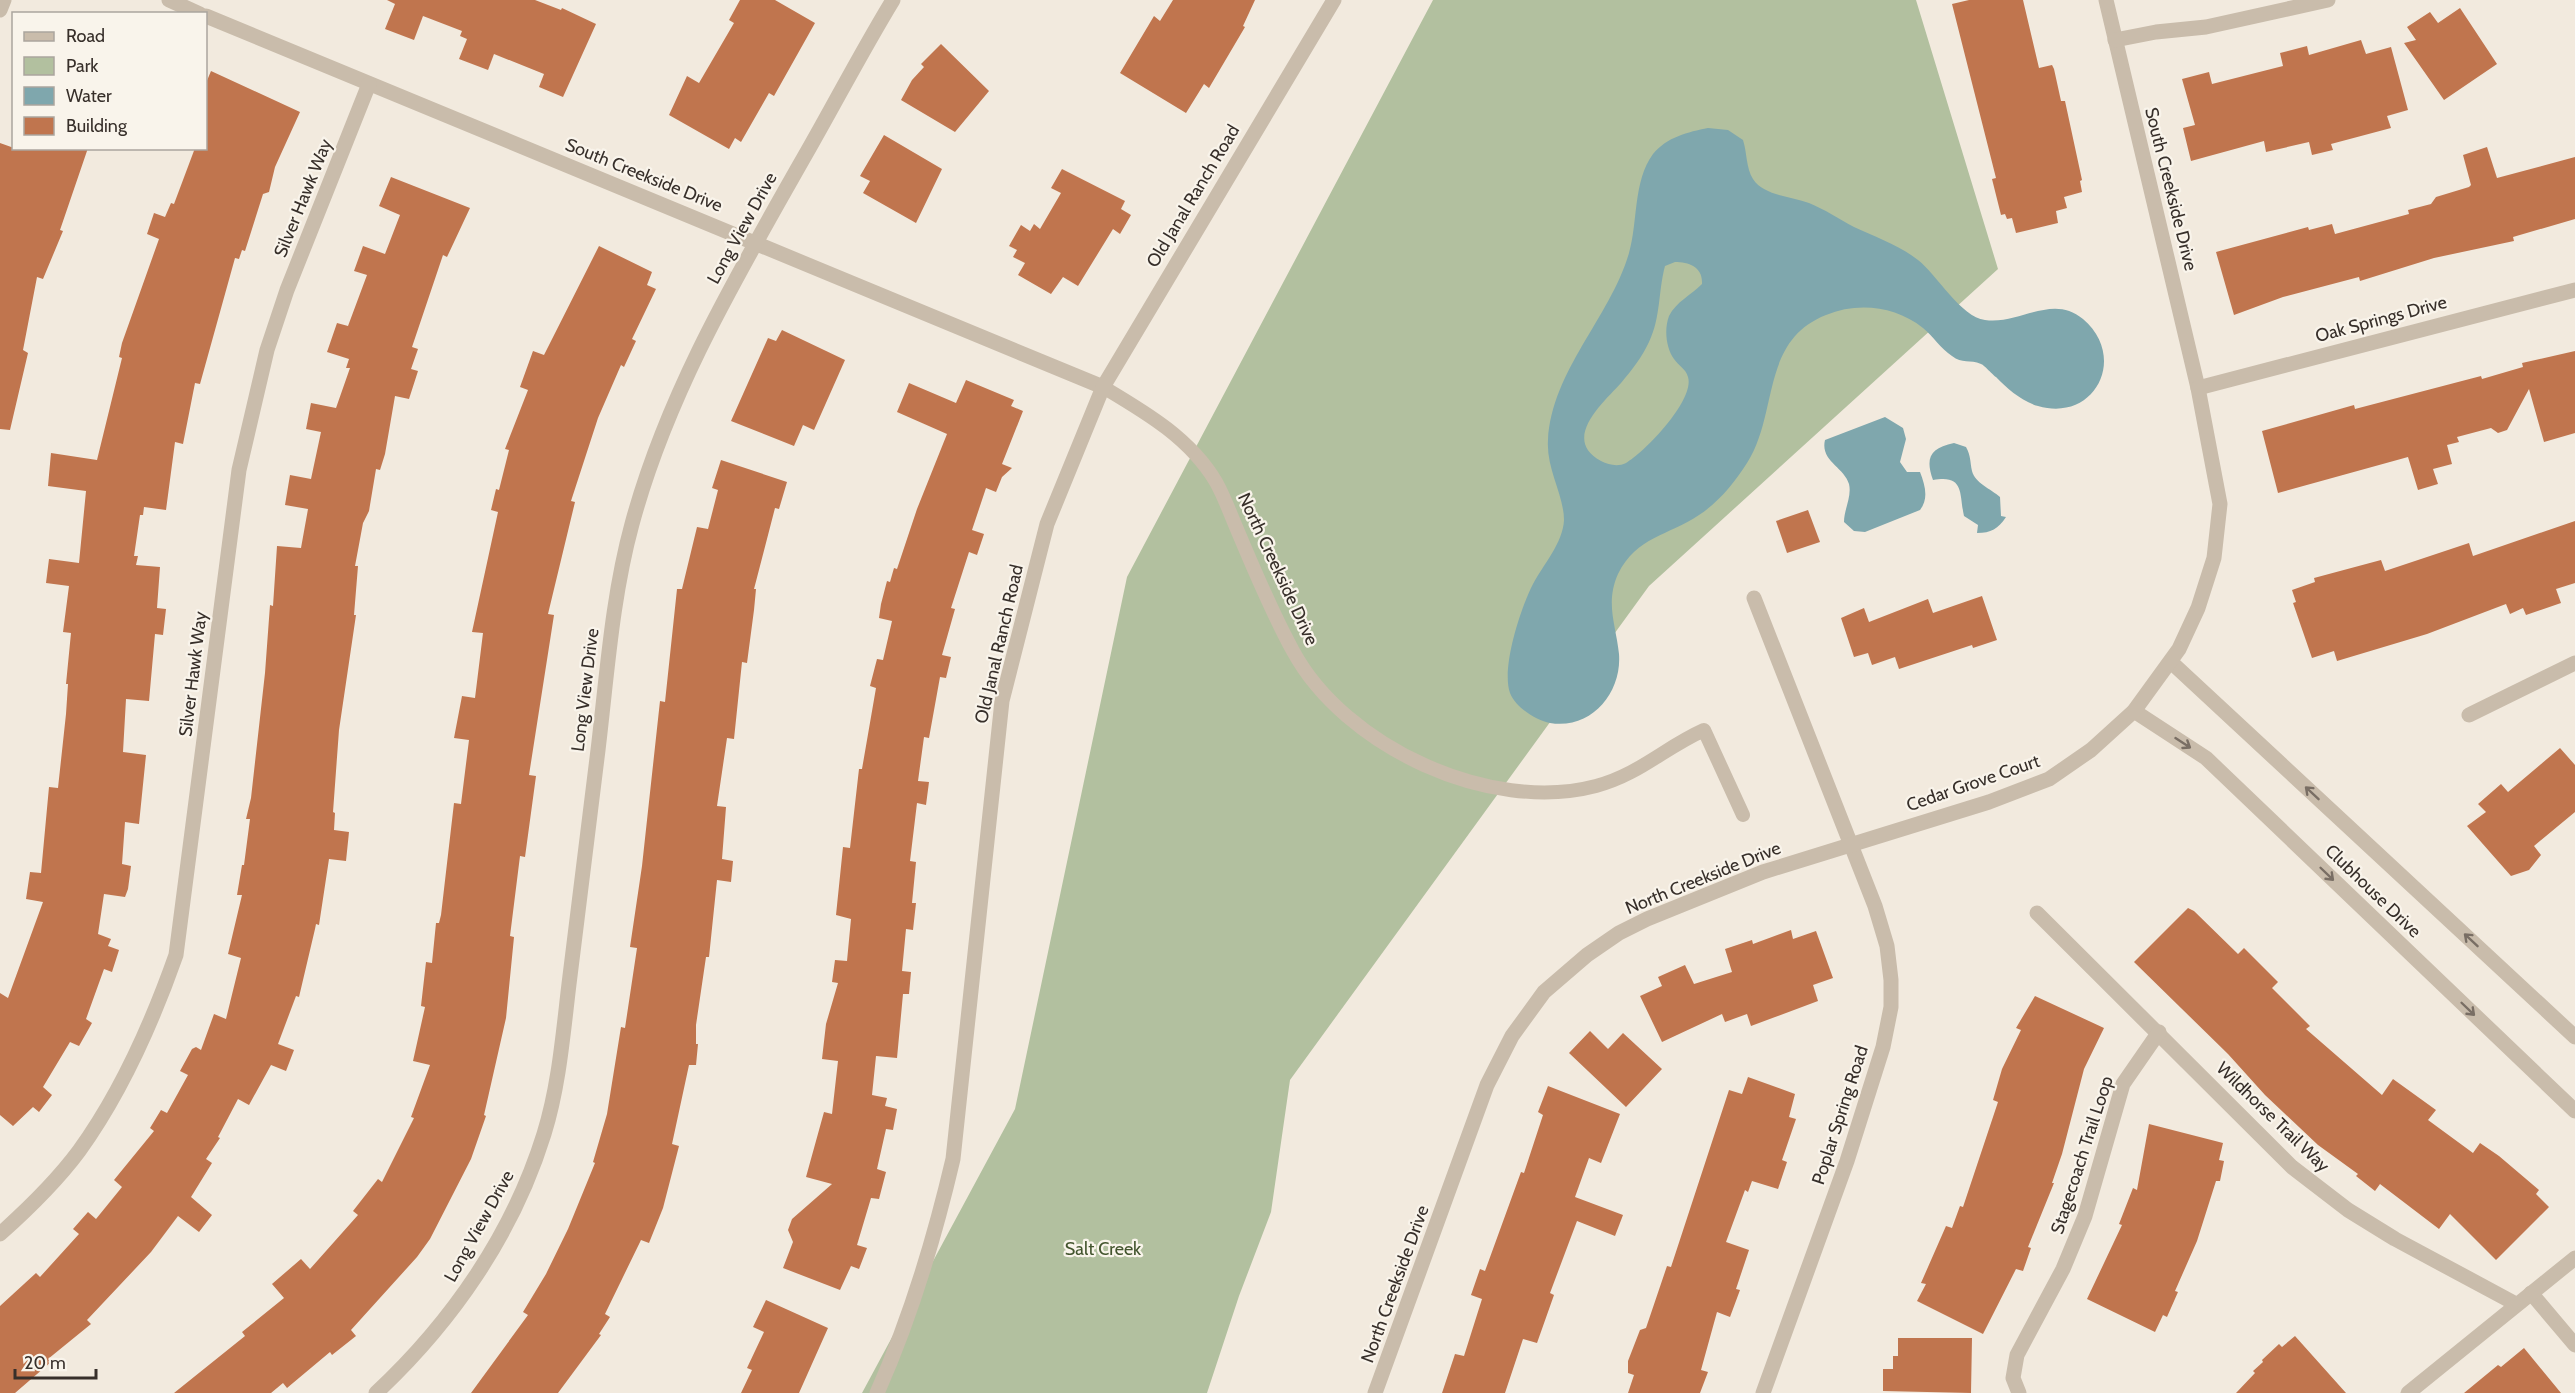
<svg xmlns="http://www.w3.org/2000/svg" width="2575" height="1393" viewBox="0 0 2575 1393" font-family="Cabin,sans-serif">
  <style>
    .green { fill: #b2c09f }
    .water { fill: #7fa7ad; fill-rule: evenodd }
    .building { fill: #c0754e }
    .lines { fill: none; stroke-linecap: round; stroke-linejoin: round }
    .service { stroke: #c9bcab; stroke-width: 14 }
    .minor { stroke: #c9bcab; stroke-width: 15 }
    .tertiary { stroke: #c9bcab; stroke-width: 15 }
    .oneway { stroke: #796e64 }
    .labels { text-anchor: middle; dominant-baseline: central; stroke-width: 4.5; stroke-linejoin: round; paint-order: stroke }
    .street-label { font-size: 18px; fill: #372f2a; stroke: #f9f4eb }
    .park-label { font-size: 18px; fill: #43552e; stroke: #f9f4eb }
  </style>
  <rect width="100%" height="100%" fill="#f2eade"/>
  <polygon class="green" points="1433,0 1916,0 1998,269 1649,586 1290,1080 1271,1212 1239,1296 1207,1393 862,1393 1015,1109 1127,577"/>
  <g class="water">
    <path d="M1708,128L1728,130L1743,140C1747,152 1746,168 1753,179C1764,196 1791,196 1809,203C1824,209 1839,219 1854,227C1875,237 1899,245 1918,260C1937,275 1961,317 1985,320C2020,325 2052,293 2083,319C2128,357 2095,423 2038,406C2021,401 2008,389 1996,377C1994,376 1983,364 1981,364C1970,359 1962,364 1952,356C1941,349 1933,336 1923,328C1895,306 1858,302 1826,315C1760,341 1779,413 1747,463C1735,482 1719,502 1699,515C1668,536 1637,536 1618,574C1605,603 1616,625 1619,654C1622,693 1591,730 1550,723C1536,720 1516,708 1510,693C1501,668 1521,607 1533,584C1543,565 1563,543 1564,520C1564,495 1546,469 1548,440C1552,370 1610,318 1629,253C1638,222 1633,181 1653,154C1667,137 1688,132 1708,128ZM1675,262C1689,262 1703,267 1702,284C1691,295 1676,302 1669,316C1664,329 1666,348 1674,359C1679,366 1686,369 1688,377C1695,400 1645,452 1626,463C1618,467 1609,465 1601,461C1560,439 1605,401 1621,383C1632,370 1642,357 1649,342C1661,317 1658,292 1665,266Z"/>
    <path d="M1885,417L1903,428L1906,439L1900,462L1907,472H1920C1925,485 1929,499 1920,510L1865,532L1854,531L1844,522C1844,509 1852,497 1849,484C1844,467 1820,461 1825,440Z"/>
    <path d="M1954,443L1966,447C1971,456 1970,462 1972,471C1975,483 1991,489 2000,497L2001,516L2006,517C1998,529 1991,533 1977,533L1978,525L1964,516C1959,494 1965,474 1933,480C1925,458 1930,448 1954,443Z"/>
  </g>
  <g class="building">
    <polygon points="387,0 535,0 561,10 562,8 596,24 563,97 539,87 544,74 494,54 488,70 459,59 467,39 460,36 462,31 423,16 414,40 385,29 395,4"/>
    <polygon points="740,0 775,0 815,23 774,96 769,93 741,142 735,138 729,149 669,115 687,76 699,83 734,23 729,20"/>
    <polygon points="1173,0 1255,0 1243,26 1245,27 1209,88 1204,84 1186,113 1120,73 1154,16 1160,21"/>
    <polygon points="1969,0 2023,0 2039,68 2052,65 2054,69 2061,101 2065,101 2082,180 2080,181 2082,192 2064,197 2067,208 2056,211 2058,223 2016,233 2012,218 2007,219 2005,214 2001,215 1992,179 1996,178 1952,4"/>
    <polygon points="2460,8 2497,64 2444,100 2404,43 2416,40 2407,27 2430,12 2438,23"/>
    <polygon points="2361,40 2366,54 2391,47 2408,110 2387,116 2391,128 2331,144 2333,150 2312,155 2309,142 2266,152 2264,141 2191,161 2183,128 2195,125 2182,79 2209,72 2212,84 2283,66 2280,53 2307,46 2309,55"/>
    <polygon points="941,44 989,91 955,132 901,100 912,80 924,67 921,64"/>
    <polygon points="211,71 300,112 275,167 269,192 263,194 245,251 242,250 239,259 235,258 200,384 195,383 183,444 175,442 166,510 144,507 143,515 140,515 134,556 138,556 136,565 160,567 157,608 166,609 163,635 155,634 149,701 126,699 123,752 146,755 139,824 125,822 122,864 131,866 128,889 125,897 104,894 98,934 111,939 108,946 119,950 112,972 104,969 86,1019 92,1023 79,1046 70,1042 43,1087 52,1095 39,1112 33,1107 13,1126 0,1115 0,993 8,998 43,902 26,899 30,872 41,873 49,787 58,788 66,714 68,684 66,684 71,633 63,632 69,586 46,583 49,559 79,563 86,491 48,486 51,453 97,460 122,358 119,357 122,343 159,239 147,234 154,213 165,217 171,203 174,204 195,148 206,148 206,83"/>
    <polygon points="884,135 942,169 916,223 863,193 870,181 860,176"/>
    <polygon points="0,143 14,148 88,148 60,230 63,231 43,279 37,277 23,350 28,353 10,430 0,429"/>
    <polygon points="2487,147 2497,178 2575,157 2575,219 2513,237 2514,241 2434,258 2360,281 2359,277 2283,297 2234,315 2216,252 2308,227 2309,230 2332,224 2335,234 2409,214 2408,210 2431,204 2436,197 2469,187 2471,185 2463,155"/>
    <polygon points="1062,169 1125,201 1121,209 1131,215 1120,234 1113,229 1078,286 1063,277 1051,294 1018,275 1025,263 1013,257 1017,250 1009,246 1021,225 1030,231 1034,224 1040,229 1061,193 1051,188"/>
    <polygon points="391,177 470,208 447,257 443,255 412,347 418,349 411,369 418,371 409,399 395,396 385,454 380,470 376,469 369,511 363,523 355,566 358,566 354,615 356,615 339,730 333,812 335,813 334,830 349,832 346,861 329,859 319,925 316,924 315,929 299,997 296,996 278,1044 294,1050 286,1071 271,1065 249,1105 238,1099 218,1137 220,1138 206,1159 212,1163 191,1197 212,1215 199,1232 178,1216 151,1252 87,1320 91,1324 48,1359 51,1362 15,1393 0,1393 0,1306 36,1273 40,1277 79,1234 73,1229 88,1212 96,1219 122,1187 114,1180 154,1131 150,1128 161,1110 167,1113 188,1075 180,1071 192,1049 196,1047 201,1050 214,1014 226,1019 241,958 228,954 242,895 237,895 242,865 244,865 250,819 246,819 251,798 265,673 270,605 273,606 277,546 301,548 308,509 285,505 290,475 311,479 321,432 306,429 311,403 336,408 350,368 346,368 349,359 327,352 337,323 348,326 367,275 354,271 363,246 385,254 400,215 379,206"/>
    <polygon points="599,246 652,272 647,285 656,289 632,339 636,341 624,367 621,365 598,418 571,501 575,502 548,614 554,615 529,775 536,776 525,857 520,856 510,936 514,937 506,1018 484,1115 486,1116 471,1159 430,1239 417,1257 351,1330 356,1336 332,1355 330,1352 287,1388 283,1383 271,1393 174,1393 245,1336 242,1332 284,1298 272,1284 301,1259 310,1269 358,1215 353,1211 378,1179 382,1182 414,1118 411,1117 430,1065 413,1061 425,1007 421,1006 426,962 432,963 436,923 439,923 441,915 454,803 461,804 469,740 454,738 462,696 475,698 483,633 472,632 498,512 491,510 496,489 499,490 509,450 505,449 528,390 520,387 533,351 544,355"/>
    <polygon points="782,330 845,360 814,430 803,425 794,446 731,421 768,338 776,341"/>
    <polygon points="2575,351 2575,433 2544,442 2529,389 2507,430 2498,433 2491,428 2457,437 2459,442 2447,445 2452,464 2433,469 2438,484 2418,490 2408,457 2278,493 2262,431 2354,405 2355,409 2481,376 2482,379 2523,367 2522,363"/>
    <polygon points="966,380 1014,400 1011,406 1023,411 1002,464 1012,468 1002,477 996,492 986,488 972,530 984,534 977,555 969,552 951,608 955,609 942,655 951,657 946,678 940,677 929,738 924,737 918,781 929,782 926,805 917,803 910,861 916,862 912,903 916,903 913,930 906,929 902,971 911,972 909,994 903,994 897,1058 876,1056 872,1095 887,1098 885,1106 897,1109 893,1130 886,1129 877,1169 886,1172 879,1199 871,1198 857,1245 867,1248 859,1269 851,1266 840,1290 783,1268 793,1242 788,1230 792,1219 832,1184 806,1177 824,1112 832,1114 838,1061 822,1059 826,1024 838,983 832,982 835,960 847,961 851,919 836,915 843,847 850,848 859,769 862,769 876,688 870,686 877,659 883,660 892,621 879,618 881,604 887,581 890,582 894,568 897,569 917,509 947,434 897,412 909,383 956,403"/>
    <polygon points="721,460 787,482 779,509 775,508 754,589 756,589 754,610 747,663 742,662 734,739 727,738 717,806 726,807 722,859 733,861 731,882 717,880 709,957 706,957 696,1025 696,1044 698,1044 696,1065 689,1065 672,1144 679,1146 663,1208 649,1243 641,1240 605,1314 610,1317 599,1334 601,1335 558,1393 471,1393 528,1315 523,1312 546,1274 568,1229 595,1163 593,1162 607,1114 621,1027 625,1028 637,948 630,947 642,866 660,701 665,702 677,589 682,589 697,527 708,529 718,490 712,488"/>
    <polygon points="1808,510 1820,542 1787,553 1776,521"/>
    <polygon points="2575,521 2575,583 2556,589 2561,603 2526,615 2523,608 2510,614 2506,604 2427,634 2337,661 2334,651 2312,658 2293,603 2296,602 2292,590 2315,582 2314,578 2381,560 2385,571 2469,543 2473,556"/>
    <polygon points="1982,596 1997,640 1973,648 1972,645 1899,669 1895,657 1872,665 1868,653 1854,657 1841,618 1864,608 1869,622 1928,599 1933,613"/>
    <polygon points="2560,748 2575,765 2575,812 2534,846 2541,855 2529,870 2511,876 2467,826 2486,812 2478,804 2501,784 2508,792"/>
    <polygon points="2188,908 2194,911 2238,954 2244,948 2278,982 2272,988 2310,1026 2306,1029 2382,1095 2393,1079 2436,1110 2428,1120 2473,1153 2480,1143 2499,1156 2539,1190 2536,1194 2549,1207 2496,1260 2450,1214 2439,1229 2380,1184 2375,1191 2356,1176 2358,1174 2318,1145 2265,1095 2228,1054 2134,962"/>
    <polygon points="1791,930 1793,939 1816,931 1833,978 1813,985 1818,1001 1751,1026 1747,1014 1725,1022 1722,1014 1662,1042 1640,996 1662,986 1658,977 1685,965 1694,984 1732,972 1725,949 1752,940 1753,944"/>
    <polygon points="2035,996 2104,1028 2084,1069 2062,1154 2052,1183 2054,1183 2028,1247 2031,1248 2023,1271 2016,1269 1983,1334 1917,1301 1926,1284 1921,1283 1946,1226 1952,1228 1960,1206 1963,1207 1998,1102 1993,1100 2002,1069 2021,1030 2016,1028"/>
    <polygon points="1590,1031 1608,1049 1623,1033 1662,1069 1626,1107 1569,1053"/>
    <polygon points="1748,1077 1795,1094 1789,1117 1796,1119 1782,1160 1787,1162 1778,1189 1752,1181 1748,1192 1745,1190 1726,1242 1749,1250 1736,1289 1740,1290 1730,1317 1717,1312 1701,1370 1708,1372 1700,1393 1628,1393 1634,1375 1628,1373 1628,1361 1640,1330 1646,1328 1667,1266 1671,1267 1729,1090 1742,1094"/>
    <polygon points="1548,1086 1620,1114 1601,1163 1589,1158 1575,1197 1623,1215 1615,1236 1577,1221 1550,1293 1554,1295 1537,1343 1523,1339 1505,1393 1442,1393 1455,1354 1464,1356 1482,1299 1471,1295 1480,1269 1485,1271 1521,1172 1524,1173 1543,1115 1538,1112"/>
    <polygon points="2149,1124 2223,1143 2219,1160 2224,1161 2220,1181 2216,1181 2197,1241 2175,1291 2178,1292 2167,1317 2163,1315 2155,1332 2087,1299 2122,1225 2119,1224 2133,1188 2137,1190"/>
    <polygon points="766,1300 828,1328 799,1393 741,1393 752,1370 747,1368 764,1332 753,1327"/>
    <polygon points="2295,1336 2346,1393 2236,1393 2255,1373 2253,1371 2263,1362 2262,1360 2279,1344 2282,1347"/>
    <polygon points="1898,1338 1972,1338 1971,1393 1883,1391 1883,1369 1893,1369 1893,1356 1898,1356"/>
    <polygon points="2524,1348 2561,1393 2464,1393 2498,1365 2501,1367"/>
  </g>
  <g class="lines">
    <path class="service" d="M1103,387C1145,412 1190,438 1216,482C1224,496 1230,513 1236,527C1254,569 1271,611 1293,651C1345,747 1490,814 1596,786C1640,774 1664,748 1704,730L1743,815"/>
    <g class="minor">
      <polyline points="169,0 200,14"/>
      <polyline points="2106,0 2198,388"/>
      <polyline points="0,10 4,0"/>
      <polyline points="206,16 1103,387"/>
      <polyline points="2115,40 2156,32 2206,27 2328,0"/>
      <polyline points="1754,598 1875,906 1887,946 1891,980 1891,1007 1883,1047 1847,1161 1763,1393"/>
      <polyline points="2469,715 2575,663"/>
      <polyline points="2037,913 2292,1167 2348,1210 2395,1239 2516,1304"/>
      <path d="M0,1234C28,1209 56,1182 79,1151C121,1093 152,1023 176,955L239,470L267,350L287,290L369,84"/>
      <polyline points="2531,1293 2575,1345"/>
      <path d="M376,1393C452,1322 513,1234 544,1134C559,1086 563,1034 569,984C578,906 589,828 598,750C607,675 612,597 632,524C667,395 734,281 799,166C831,111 860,54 893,0"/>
      <polyline points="2019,1393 2013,1378 2017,1355 2063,1269 2085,1216 2123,1084 2159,1032"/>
      <polyline points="2408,1393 2575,1258"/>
    </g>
    <g class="tertiary">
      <polyline points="2171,662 2575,1037"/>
      <polyline points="2134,711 2206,758 2575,1111"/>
      <path d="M877,1393C911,1317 934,1240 953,1159L1002,701L1047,524L1103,387L1334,0"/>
      <polyline points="1375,1393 1487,1085 1512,1036 1544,992 1587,955 1619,933 1647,919 1763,872 1989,802 2049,779 2091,750 2134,711 2179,649 2198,608 2214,558 2220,504 2198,388 2575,290"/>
    </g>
  </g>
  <defs><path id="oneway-shaft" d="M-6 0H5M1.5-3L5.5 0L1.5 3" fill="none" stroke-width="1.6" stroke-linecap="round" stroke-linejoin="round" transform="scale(1.5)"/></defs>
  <g class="oneway">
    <use href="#oneway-shaft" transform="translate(2183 743) rotate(33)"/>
    <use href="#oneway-shaft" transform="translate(2312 793) rotate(-137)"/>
    <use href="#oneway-shaft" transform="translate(2327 874) rotate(44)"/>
    <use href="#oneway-shaft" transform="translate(2471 940) rotate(-137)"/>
    <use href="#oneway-shaft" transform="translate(2468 1009) rotate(44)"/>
  </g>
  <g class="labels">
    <g class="street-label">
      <text transform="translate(644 175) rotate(22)">South Creekside Drive</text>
      <text transform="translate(2171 189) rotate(76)">South Creekside Drive</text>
      <text transform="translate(1193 196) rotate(-59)">Old Janal Ranch Road</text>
      <text transform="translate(303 198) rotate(-68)">Silver Hawk Way</text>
      <text transform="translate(742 228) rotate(-61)">Long View Drive</text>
      <text transform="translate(2381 319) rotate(-15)">Oak Springs Drive</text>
      <text transform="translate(1278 569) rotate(65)">North Creekside Drive</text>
      <text transform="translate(999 644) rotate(-77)">Old Janal Ranch Road</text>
      <text transform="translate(193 674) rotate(-83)">Silver Hawk Way</text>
      <text transform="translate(585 690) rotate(-83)">Long View Drive</text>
      <text transform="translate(1973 783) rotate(-19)">Cedar Grove Court</text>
      <text transform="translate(1703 878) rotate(-22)">North Creekside Drive</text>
      <text transform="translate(2373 891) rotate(44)">Clubhouse Drive</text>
      <text transform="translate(1840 1115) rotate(-72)">Poplar Spring Road</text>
      <text transform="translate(2273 1117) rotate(44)">Wildhorse Trail Way</text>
      <text transform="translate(2082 1155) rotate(-72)">Stagecoach Trail Loop</text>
      <text transform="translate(479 1226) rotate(-61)">Long View Drive</text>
      <text transform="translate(1395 1284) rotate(-70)">North Creekside Drive</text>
    </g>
    <g class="park-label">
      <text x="1103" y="1249">Salt Creek</text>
    </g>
  </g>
  <rect x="12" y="12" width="195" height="138" fill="#f9f4eb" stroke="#aba59e" stroke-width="1.5"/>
  <rect x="24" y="32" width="30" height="9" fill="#c9bcab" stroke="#aba59e" stroke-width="1.5"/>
  <text x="66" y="42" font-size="18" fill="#372f2a">Road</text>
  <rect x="24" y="57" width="30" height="18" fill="#b2c09f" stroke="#aba59e" stroke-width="1.5"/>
  <text x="66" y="72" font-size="18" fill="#372f2a">Park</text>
  <rect x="24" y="87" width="30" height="18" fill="#7fa7ad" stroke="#aba59e" stroke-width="1.5"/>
  <text x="66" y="102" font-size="18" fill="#372f2a">Water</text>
  <rect x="24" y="117" width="30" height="18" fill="#c0754e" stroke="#aba59e" stroke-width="1.5"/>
  <text x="66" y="132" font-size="18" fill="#372f2a">Building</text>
  <path d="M15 1369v9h81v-9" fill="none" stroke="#372f2a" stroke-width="3"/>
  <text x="24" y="1369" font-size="18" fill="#372f2a" stroke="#f9f4eb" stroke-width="4.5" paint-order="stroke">20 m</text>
</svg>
